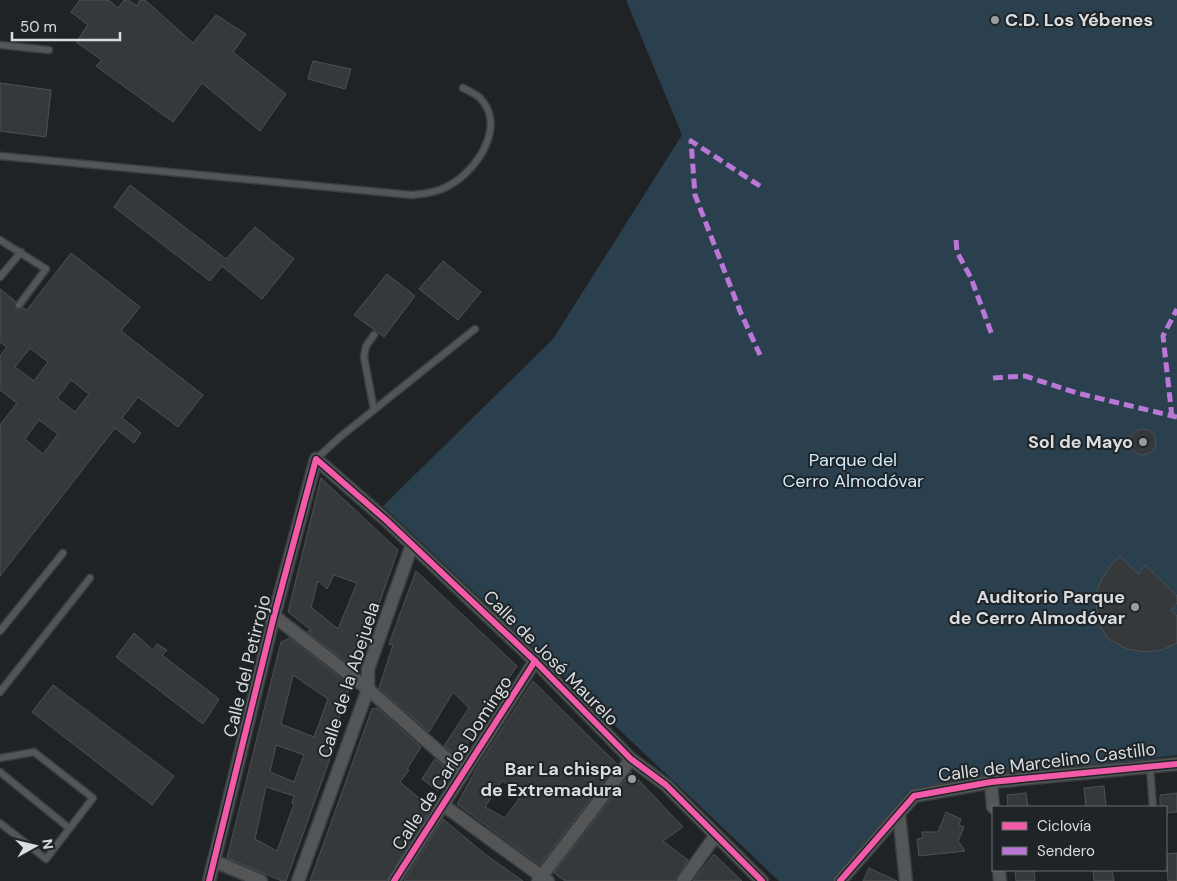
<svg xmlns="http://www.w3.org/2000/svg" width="1177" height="881" viewBox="0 0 1177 881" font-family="'DM Sans',sans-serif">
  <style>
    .green { fill: #2a404e }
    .building { fill: #36393b; stroke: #4e5052; fill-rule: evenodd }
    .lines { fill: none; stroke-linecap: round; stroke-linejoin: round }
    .lane-casing { stroke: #3b3e40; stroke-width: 9 }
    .street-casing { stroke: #3b3e40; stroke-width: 15 }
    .lane { stroke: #535556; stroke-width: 6 }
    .street { stroke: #535556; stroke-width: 12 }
    .quiet { stroke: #ba77d6; stroke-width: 5; stroke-dasharray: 10 5; stroke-linecap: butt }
    .cycleway-casing { stroke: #1e2427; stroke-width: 9 }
    .cycleway { stroke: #f35aa7; stroke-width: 6 }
    .poi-dot { fill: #989c9e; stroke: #1e2427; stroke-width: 2 }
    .labels { text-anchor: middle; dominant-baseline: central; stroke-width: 4; stroke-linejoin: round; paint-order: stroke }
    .poi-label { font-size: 18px; font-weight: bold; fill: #d9dddf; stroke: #1e2427; text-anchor: end }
    .park-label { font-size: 18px; fill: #cde9fa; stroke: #1e2427 }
    .street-label { font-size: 18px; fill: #d9dddf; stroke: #1e2427 }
  </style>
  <rect width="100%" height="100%" fill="#202325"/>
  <polygon class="green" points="626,0 1177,0 1177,755 909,790 833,881 779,881 383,506 553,339 682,135"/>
  <g class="building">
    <polygon points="80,0 109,0 118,8 124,0 128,0 137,6 140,0 145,0 193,43 216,15 246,34 233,52 286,94 260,131 202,83 173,122 96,66 102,60 76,42 88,25 71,12"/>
    <polygon points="313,61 351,69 345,89 308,79"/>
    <polygon points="0,83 51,90 46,137 0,131"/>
    <polygon points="130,185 226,259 255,227 294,259 262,299 222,266 210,281 114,207"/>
    <path d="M71,253L140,307L121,331L203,395L178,427L138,397L122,418L141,433L134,443L115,428L0,576V425L17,403L0,390V356L7,347L0,342V289L15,301L16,309L23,308L27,310ZM30,348L48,362L34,381L15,367ZM71,380L89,394L75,412L57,398ZM39,420L58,434L43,454L25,439Z"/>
    <polygon points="443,261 481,292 458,320 419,289"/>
    <polygon points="387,274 415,296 384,337 354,315"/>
    <circle cx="1143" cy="442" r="13"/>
    <path d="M321,478L398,550L358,664L352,666L307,632L311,630L288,612ZM334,575L357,583L338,629L311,607L318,581L327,589Z"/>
    <polygon points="1120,556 1138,574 1145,565 1177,596 1177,603 1171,610 1177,616 1177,643 1162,650 1146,652 1127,649 1107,638 1099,624 1095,596 1102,579 1110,566"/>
    <polygon points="416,571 517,666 472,732 474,733 459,758 444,746 469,708 453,692 429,732 379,688 393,645 389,644"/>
    <polygon points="134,633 153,650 157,644 167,650 162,655 219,699 203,724 116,657"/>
    <path d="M290,638L350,686L332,740L336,742L286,881H282L227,858L281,642ZM293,675L328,699L314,737L281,724ZM276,745L304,755L294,782L270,772ZM266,787L294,796L292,803L294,804L277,851L255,839Z"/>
    <path d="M533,681L617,764L540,865L457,804L478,766ZM502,781L523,793L505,818L485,807Z"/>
    <polygon points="53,685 174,776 152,805 32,712"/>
    <polygon points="377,708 421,747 407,769 409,770 400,782 431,808 386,881 310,881 372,709"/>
    <polygon points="435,759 449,772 438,791 422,779"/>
    <polygon points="631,772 683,827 663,841 688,860 675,881 565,881 554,873"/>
    <polygon points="1104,786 1106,807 1086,807 1084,788"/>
    <polygon points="1026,793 1028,807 1008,807 1007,795"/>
    <polygon points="1177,793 1177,812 1166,813 1166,807 1160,807 1160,795"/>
    <polygon points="946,812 961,819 959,825 964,827 958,841 965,851 919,856 917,839 923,838 922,832 938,832"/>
    <polygon points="443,819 486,855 523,881 404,881"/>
    <polygon points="1177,853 1177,881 1168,881 1166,854"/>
    <polygon points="714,854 742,881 693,881"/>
    <polygon points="869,868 897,881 863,881"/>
    <polygon points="1015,870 1034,870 1035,881 1016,881"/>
    <polygon points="1093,870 1112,870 1114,881 1094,881"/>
  </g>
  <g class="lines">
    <g class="lane-casing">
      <g id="lane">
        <polyline points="0,45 49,50"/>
        <path d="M0,156L412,195C425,194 439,192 450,185C477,170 507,126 480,98C476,94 469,91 463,88"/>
        <polyline points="0,240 46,269 19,305"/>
        <polyline points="0,277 21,252"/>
        <polyline points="374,410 364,357 366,346 374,335"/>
        <polyline points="316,459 340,437 475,329"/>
        <polyline points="0,631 63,553"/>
        <polyline points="0,692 90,578"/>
        <polyline points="0,758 34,752 93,798 46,859 0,823"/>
        <polyline points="1150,768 1153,807"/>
        <polyline points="0,772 69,828"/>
      </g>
    </g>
    <g class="street-casing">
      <g id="street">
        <polyline points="274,616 368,689 463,773"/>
        <polyline points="991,782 993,807"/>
        <polyline points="443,805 548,881"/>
        <polyline points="899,814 906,881"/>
        <polyline points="214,861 261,881"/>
        <polyline points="999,870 1000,881"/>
        <polyline points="209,881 274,616 316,459 386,520 535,661 631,759 666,785 762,881"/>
        <polyline points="298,881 368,689 368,669 412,545"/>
        <polyline points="394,881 535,661"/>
        <polyline points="538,881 631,759"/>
        <polyline points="683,881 716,835"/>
        <polyline points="840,881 914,796 991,782 1177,764"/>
      </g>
    </g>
    <use href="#lane" class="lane"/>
    <use href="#street" class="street"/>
    <g class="quiet">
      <polyline points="760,186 691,141 695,195 740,311 760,355"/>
      <polyline points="956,240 957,252 971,278 992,335"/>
      <polyline points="993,378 1025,376 1077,393 1177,417"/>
      <polyline points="1172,417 1163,336 1177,309"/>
    </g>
    <g class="cycleway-casing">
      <g id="cycleway">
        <polyline points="209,881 274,616 316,459 386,520 535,661 631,759 666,785 762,881"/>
        <polyline points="394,881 535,661"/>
        <polyline points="840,881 914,796 991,782 1177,764"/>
      </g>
    </g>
    <use href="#cycleway" class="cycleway"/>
  </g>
  <g class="poi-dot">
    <circle cx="995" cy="20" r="5"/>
    <circle cx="1143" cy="442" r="5"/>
    <circle cx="1135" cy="607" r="5"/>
    <circle cx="632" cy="779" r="5"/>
  </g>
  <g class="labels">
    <g class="poi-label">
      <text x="1005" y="20" text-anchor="start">C.D. Los Yébenes</text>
      <text x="1133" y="442">Sol de Mayo</text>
      <text x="1125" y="597">Auditorio Parque<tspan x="1125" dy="21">de Cerro Almodóvar</tspan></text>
      <text x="622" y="769">Bar La chispa<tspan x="622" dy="21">de Extremadura</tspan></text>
    </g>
    <g class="park-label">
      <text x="853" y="460">Parque del<tspan x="853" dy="21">Cerro Almodóvar</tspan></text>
    </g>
    <g class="street-label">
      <text transform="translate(551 658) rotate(45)">Calle de José Maurelo</text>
      <text transform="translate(247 666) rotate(-76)">Calle del Petirrojo</text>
      <text transform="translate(349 680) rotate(-72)">Calle de la Abejuela</text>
      <text transform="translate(1047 762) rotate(-7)">Calle de Marcelino Castillo</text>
      <text transform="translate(452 763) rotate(-57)">Calle de Carlos Domingo</text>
    </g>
  </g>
  <rect x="992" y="806" width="175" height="65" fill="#1e2427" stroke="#696e71"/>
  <rect x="1002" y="822" width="25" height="8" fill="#f35aa7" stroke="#696e71"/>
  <text x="1037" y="831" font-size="15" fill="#d9dddf">Ciclovía</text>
  <rect x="1002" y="847" width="25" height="8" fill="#ba77d6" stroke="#696e71"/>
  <text x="1037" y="856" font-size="15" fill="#d9dddf">Sendero</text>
  <g transform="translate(35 846) rotate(82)" stroke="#1e2427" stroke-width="4" paint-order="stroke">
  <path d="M0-4L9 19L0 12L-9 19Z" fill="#d9dddf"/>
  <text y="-8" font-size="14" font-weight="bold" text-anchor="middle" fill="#d9dddf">N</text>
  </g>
  <path d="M12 32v8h108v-8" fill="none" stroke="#d9dddf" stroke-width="2.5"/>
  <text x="20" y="32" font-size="15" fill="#d9dddf" stroke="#1e2427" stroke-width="4" paint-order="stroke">50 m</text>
</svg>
